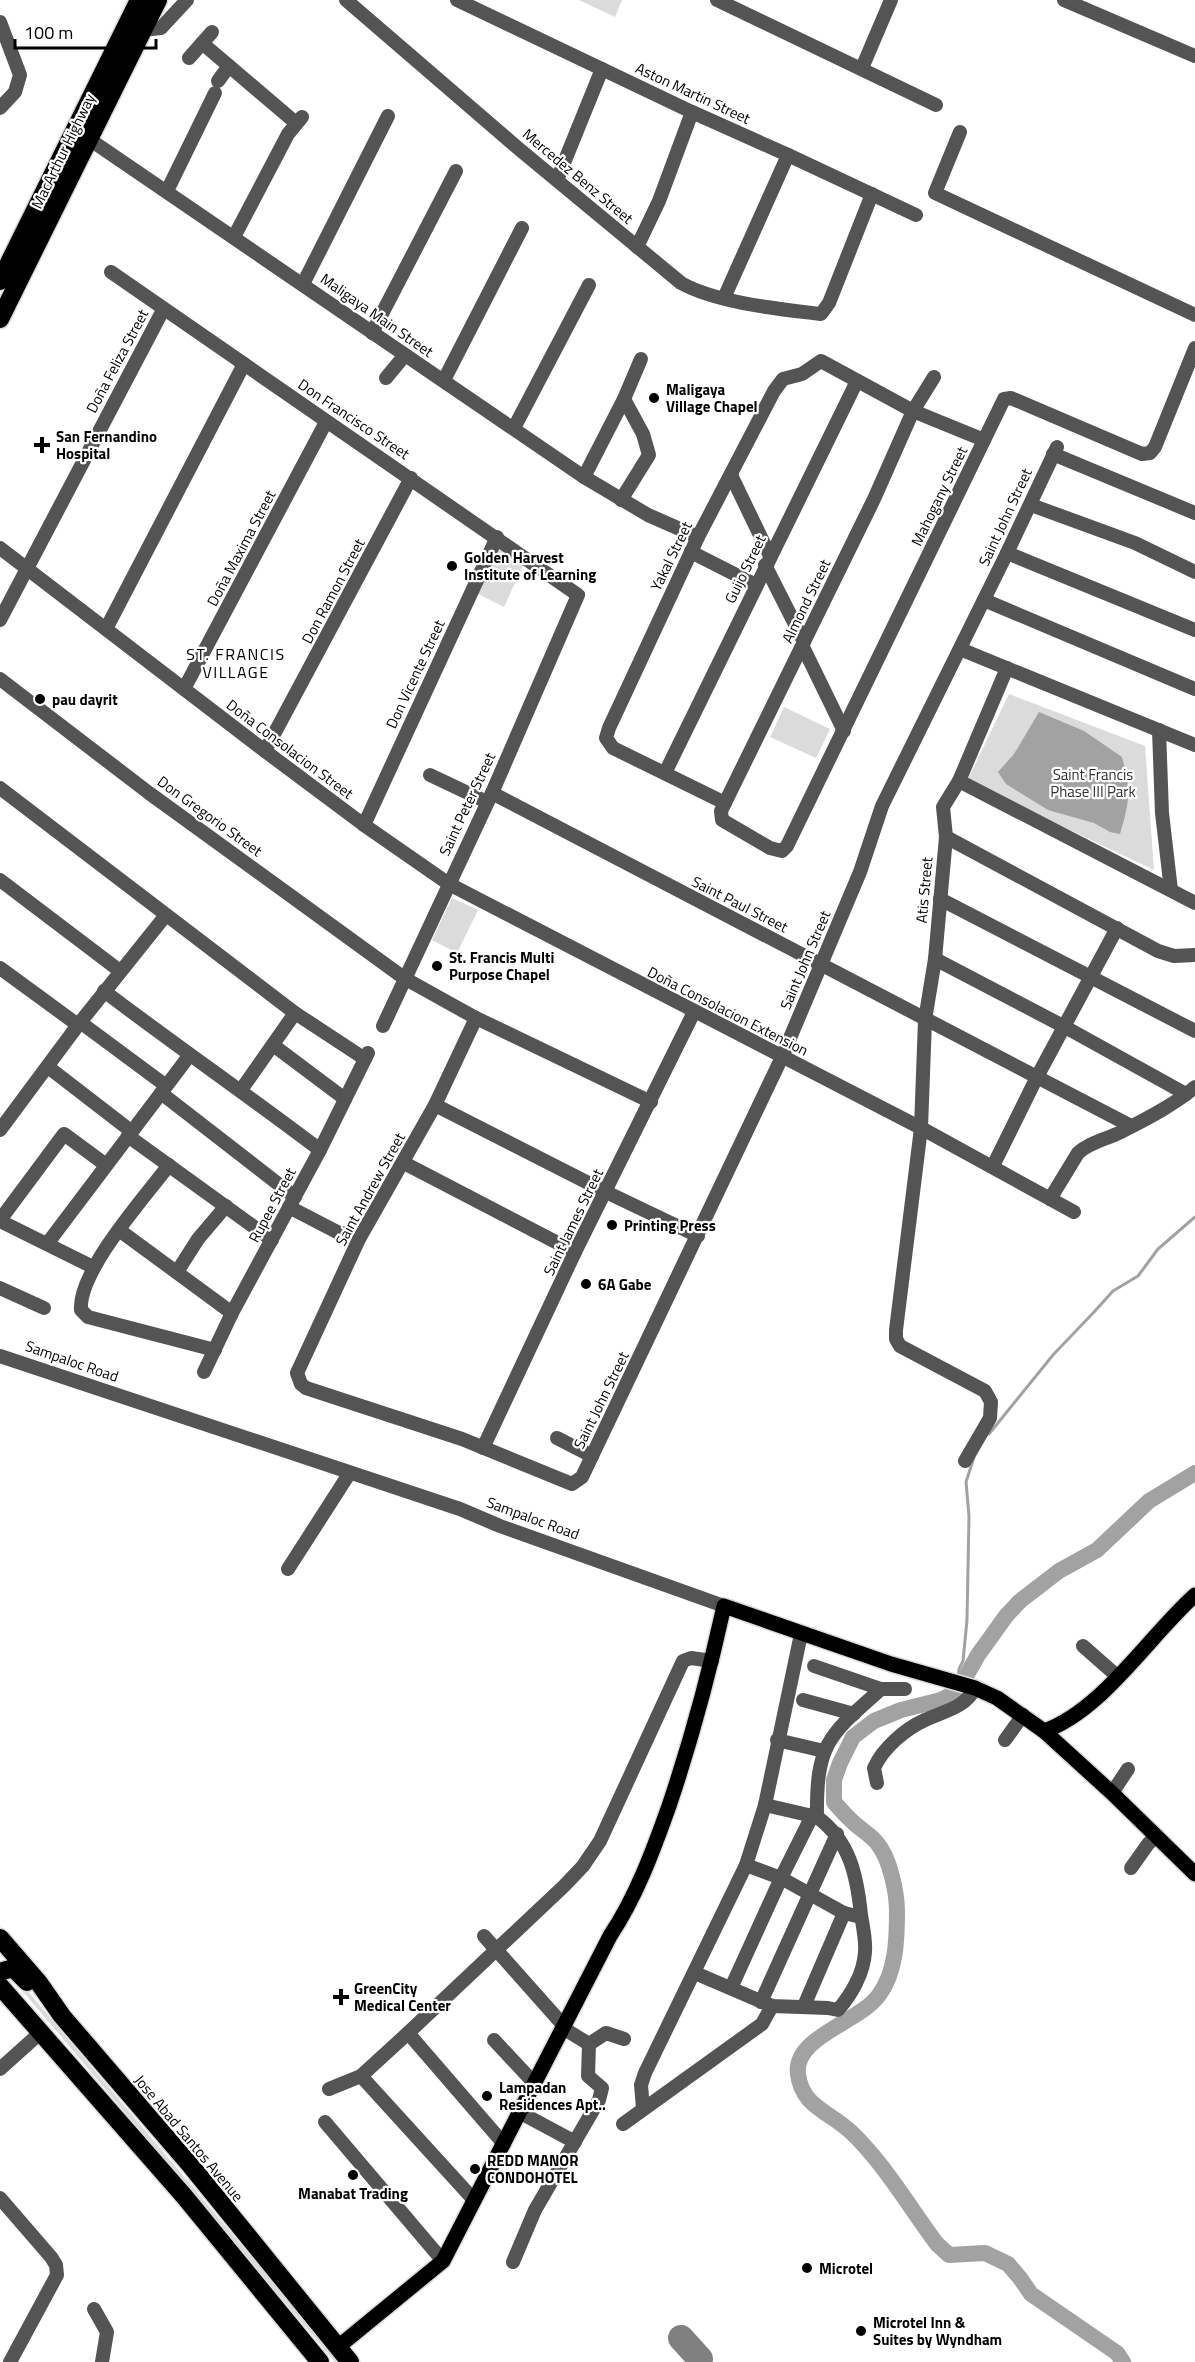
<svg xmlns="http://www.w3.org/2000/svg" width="1195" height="2362" viewBox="0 0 1195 2362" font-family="'Titillium Web',sans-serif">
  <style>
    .green { fill: #dbdbdb }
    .water { fill: #a2a2a2 }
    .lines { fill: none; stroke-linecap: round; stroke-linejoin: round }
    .stream { stroke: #a2a2a2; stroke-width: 3 }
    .river { stroke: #a2a2a2; stroke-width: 16 }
    .taxiway { stroke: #808080; stroke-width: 26 }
    .major-casing { stroke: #dbdbdb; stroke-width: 18 }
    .highway-casing { stroke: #dbdbdb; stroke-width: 21 }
    .minor { stroke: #545454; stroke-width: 14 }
    .major { stroke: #000; stroke-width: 15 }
    .highway { stroke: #000; stroke-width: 18 }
    .poi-dot { fill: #000; stroke: #fff; stroke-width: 2 }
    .labels { text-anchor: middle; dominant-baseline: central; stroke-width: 4.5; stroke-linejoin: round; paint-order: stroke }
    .street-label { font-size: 15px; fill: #000; stroke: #fff }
    .poi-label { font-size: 15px; font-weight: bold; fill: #000; stroke: #fff; text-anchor: start }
    .park-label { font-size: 15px; fill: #323232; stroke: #fff }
    .neighbourhood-label { font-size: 16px; letter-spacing: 1.5px; fill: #000; stroke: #fff }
  </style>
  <rect width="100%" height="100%" fill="#fff"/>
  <g class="green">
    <polygon points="579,0 622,0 615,17"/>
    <polygon points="498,539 526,559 504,607 474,592"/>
    <polygon points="1009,694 1145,746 1154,870 967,781"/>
    <polygon points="784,707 830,729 816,758 770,737"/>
    <polygon points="452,898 478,910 457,953 432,940"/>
    <polygon points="13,1973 37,2002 340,2362 335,2362 10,1976"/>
  </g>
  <path class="water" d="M1039,712L1084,731L1122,757C1131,792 1130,800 1120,834L1110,832L1094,823L1048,810L1006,784L998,772L1014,754Z"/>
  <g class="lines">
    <g class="stream">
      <polyline points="989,1434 1053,1355 1094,1312 1113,1291 1138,1276 1158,1249 1195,1217"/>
      <polyline points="958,1678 959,1669 963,1661 967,1620 969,1516 966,1482 974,1457"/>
    </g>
    <path class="river" d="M1123,2362L1117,2353L1031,2294L1020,2278L1008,2264L985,2253L949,2255L937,2244C910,2208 883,2162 851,2132C829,2111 802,2107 798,2074C793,2037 860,2022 879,1995C896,1972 897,1940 897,1912C897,1893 890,1858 877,1843C871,1835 860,1829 853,1822C846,1816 840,1809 834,1802V1780L840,1763L853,1737L874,1721L901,1710L941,1700L957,1692L978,1655L1006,1616L1020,1601L1059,1571L1097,1550L1149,1501L1195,1473"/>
    <polyline class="taxiway" points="681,2338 700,2359"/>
    <g class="major-casing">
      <g id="major">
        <path d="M1044,1731C1102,1711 1149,1636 1195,1595"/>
        <path d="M338,2347L443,2261L610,1936C636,1897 653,1851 669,1806C691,1741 709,1674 724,1606L891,1664L975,1688L997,1698L1044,1731L1112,1793L1195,1874"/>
      </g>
    </g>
    <g class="highway-casing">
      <g id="highway">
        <polyline points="0,281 139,0"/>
        <polyline points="0,319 158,0"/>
        <polyline points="0,1938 39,1983 62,2016 191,2166 350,2362"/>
        <polyline points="0,1972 13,1968 27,1982"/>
        <polyline points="0,1986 184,2196 320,2362"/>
      </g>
    </g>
    <g class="minor">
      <path d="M346,0L519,149L681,283C717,303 779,309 821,314L829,303L872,194"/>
      <polyline points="457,0 692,112 788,155 916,215"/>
      <polyline points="717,0 936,105"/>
      <polyline points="1064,0 1195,56"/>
      <polyline points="138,20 152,29 161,28 187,0"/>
      <polyline points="0,22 20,75 15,92 0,108"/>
      <polyline points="202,43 296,123"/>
      <polyline points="189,58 212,32"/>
      <polyline points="862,68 891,0"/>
      <polyline points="218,81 229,66"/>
      <polyline points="960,132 935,193 1195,315"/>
      <polyline points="89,139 584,477 648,515 698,537"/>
      <polyline points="557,180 602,69"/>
      <polyline points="167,191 215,93"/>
      <polyline points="234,237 288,134 302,117"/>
      <polyline points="637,247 659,201 692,112"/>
      <polyline points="111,272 578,595 492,793 383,1026"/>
      <polyline points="303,284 388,116"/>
      <polyline points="724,298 788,155"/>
      <polyline points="372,333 456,171"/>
      <polyline points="934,377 913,411 874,499 721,811 722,820 770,848 782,851 787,846 1004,399 1011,398 1018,401 1142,454 1150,453 1155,447 1195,348"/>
      <polyline points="386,378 405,355"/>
      <polyline points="444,380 522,228"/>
      <polyline points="514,428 589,285"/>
      <polyline points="1053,454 1195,513"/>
      <polyline points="731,475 770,556"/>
      <polyline points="584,477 624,399 641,359"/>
      <polyline points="621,500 649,455 643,434 624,399"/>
      <polyline points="1031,505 1135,543 1195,572"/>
      <polyline points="0,548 265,751 364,825 449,884 921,1128 1074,1212"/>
      <polyline points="691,552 756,585"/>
      <polyline points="1007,553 1195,630"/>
      <polyline points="765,565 804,642"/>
      <polyline points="984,600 1195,689"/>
      <polyline points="0,620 163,310"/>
      <polyline points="106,629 244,364"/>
      <polyline points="803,647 844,731"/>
      <polyline points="960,649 1195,745"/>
      <polyline points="0,679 149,793 404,978 476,1018 651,1102"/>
      <polyline points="184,689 326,422"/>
      <polyline points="1159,730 1162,813 1171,890"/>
      <polyline points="265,751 411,478"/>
      <polyline points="665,773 857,381"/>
      <polyline points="430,775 487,802"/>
      <polyline points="959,781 1195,903"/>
      <polyline points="0,788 295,1013 365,1059"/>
      <polyline points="492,793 1131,1126"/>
      <polyline points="725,803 613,748 606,738 609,728 698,537 774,391 783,379 802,374 821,361 913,411 984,440"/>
      <polyline points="364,825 497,537"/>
      <polyline points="946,837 1158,951 1174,956 1195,955"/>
      <polyline points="0,880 120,971"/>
      <polyline points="940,899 1195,1031"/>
      <polyline points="935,959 1065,1027 1186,1094"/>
      <polyline points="0,968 78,1025 84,1025 165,1085"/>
      <path d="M104,991C175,1045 249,1096 320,1150"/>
      <polyline points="476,1018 435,1105 359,1239 297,1373 301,1384 306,1388 462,1439 572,1484 582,1477 782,1057 860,872 882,806 1007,553 1057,447"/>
      <polyline points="273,1045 345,1099"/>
      <polyline points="48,1067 131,1131"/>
      <polyline points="241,1090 295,1013"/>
      <polyline points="161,1093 295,1197"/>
      <polyline points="435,1105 606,1192 698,1236"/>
      <polyline points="0,1130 78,1025 166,915"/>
      <polyline points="128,1136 272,1240"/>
      <polyline points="404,1163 575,1252"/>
      <path d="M169,1165C145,1197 78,1271 81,1310L88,1317L215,1350"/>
      <polyline points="993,1166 1037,1077 1117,928"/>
      <path d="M1050,1199L1078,1153C1090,1142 1107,1139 1121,1132C1146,1119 1174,1105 1195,1087"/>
      <polyline points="289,1207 341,1234"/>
      <polyline points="0,1220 64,1134 106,1165"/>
      <polyline points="0,1221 93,1267"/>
      <polyline points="119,1230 232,1313"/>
      <polyline points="47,1244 189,1056"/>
      <polyline points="177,1272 198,1239 226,1206"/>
      <polyline points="0,1288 44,1308"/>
      <polyline points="0,1356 460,1509 500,1526 724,1606"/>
      <polyline points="204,1372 232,1313 320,1150 368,1053"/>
      <polyline points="557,1438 592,1456"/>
      <polyline points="483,1448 575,1252 694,1012"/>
      <polyline points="965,1461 990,1418 991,1402 985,1391 900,1346 896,1339 896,1330 921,1128 925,1020 935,959 946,837 943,807 959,781 1007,668"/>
      <polyline points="288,1569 349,1474"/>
      <polyline points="1083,1646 1117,1676"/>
      <polyline points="814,1666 881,1689 905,1689"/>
      <polyline points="803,1700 854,1714"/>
      <polyline points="777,1740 824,1751"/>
      <polyline points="1005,1740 1023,1715"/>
      <path d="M877,1783L874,1768C883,1748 905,1729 925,1720C944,1711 965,1708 975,1688"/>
      <polyline points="1112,1793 1128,1769"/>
      <polyline points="765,1805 817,1817"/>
      <polyline points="746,1865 781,1878 844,1913 861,1917"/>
      <polyline points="1131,1868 1148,1844 1156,1836"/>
      <polyline points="484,1936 564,2026"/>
      <path d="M695,1973L772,2006L828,2008L838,2010C851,1995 864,1973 865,1952C866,1940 863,1927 861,1915C857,1876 850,1841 817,1817C816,1743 829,1735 881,1689"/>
      <polyline points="731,1988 781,1878 813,1814"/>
      <polyline points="761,2002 837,1834"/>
      <polyline points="804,2006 844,1913"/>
      <polyline points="563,2028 589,2044 606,2033 624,2039"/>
      <polyline points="408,2033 504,2144"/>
      <polyline points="494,2040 535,2084"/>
      <polyline points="0,2069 40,2033"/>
      <polyline points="361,2076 474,2200"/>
      <polyline points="329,2089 361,2076 408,2033 564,1886 583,1866 600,1841 683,1661 691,1658 712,1661"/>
      <polyline points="643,2108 641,2085 645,2073 746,1865 765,1805 801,1634"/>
      <polyline points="521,2113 575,2142"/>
      <polyline points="325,2122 443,2261"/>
      <polyline points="623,2124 762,2024 772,2006"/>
      <polyline points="0,2198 51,2257 56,2265 57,2275 10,2362"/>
      <polyline points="513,2262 535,2210 599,2100 602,2088 588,2076 589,2044"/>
      <polyline points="94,2309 107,2332 102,2362"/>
    </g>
    <use href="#major" class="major"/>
    <use href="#highway" class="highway"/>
  </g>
  <g class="poi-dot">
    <circle cx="654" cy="398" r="6"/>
    <path d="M39 436h6v6h6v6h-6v6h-6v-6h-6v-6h6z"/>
    <circle cx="452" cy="566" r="6"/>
    <circle cx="40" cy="699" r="6"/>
    <circle cx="437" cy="966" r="6"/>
    <circle cx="612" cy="1225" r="6"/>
    <circle cx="586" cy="1284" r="6"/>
    <path d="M338 1988h6v6h6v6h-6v6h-6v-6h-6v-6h6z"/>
    <circle cx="487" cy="2096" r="6"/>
    <circle cx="475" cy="2169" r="6"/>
    <circle cx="353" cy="2175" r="6"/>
    <circle cx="807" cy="2268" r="6"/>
    <circle cx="861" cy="2331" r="6"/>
  </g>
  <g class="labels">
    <g class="street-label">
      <text transform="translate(693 93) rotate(25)">Aston Martin Street</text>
      <text transform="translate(63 151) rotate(-64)">MacArthur Highway</text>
      <text transform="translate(578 176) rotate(40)">Mercedez Benz Street</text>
      <text transform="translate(377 315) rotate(35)">Maligaya Main Street</text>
      <text transform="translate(117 361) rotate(-62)">Doña Feliza Street</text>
      <text transform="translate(354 419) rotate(34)">Don Francisco Street</text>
      <text transform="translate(939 496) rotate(-64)">Mahogany Street</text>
      <text transform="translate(1005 517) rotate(-65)">Saint John Street</text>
      <text transform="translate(241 548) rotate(-62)">Doña Maxima Street</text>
      <text transform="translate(671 556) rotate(-64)">Yakal Street</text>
      <text transform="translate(745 569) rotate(-64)">Guijo Street</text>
      <text transform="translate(333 591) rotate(-62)">Don Ramon Street</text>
      <text transform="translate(806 601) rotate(-64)">Almond Street</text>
      <text transform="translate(415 674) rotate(-65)">Don Vicente Street</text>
      <text transform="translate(290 749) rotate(37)">Doña Consolacion Street</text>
      <text transform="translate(467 804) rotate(-65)">Saint Peter Street</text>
      <text transform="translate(210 816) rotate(36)">Don Gregorio Street</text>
      <text transform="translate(924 890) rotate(-85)">Atis Street</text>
      <text transform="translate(740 904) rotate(27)">Saint Paul Street</text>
      <text transform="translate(805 960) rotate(-67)">Saint John Street</text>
      <text transform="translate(728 1011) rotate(27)">Doña Consolacion Extension</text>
      <text transform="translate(370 1189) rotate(-61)">Saint Andrew Street</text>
      <text transform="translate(272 1205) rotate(-62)">Rupee Street</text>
      <text transform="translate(573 1222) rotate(-64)">Saint James Street</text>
      <text transform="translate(72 1361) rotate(19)">Sampaloc Road</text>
      <text transform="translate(601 1400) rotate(-64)">Saint John Street</text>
      <text transform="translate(533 1518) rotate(20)">Sampaloc Road</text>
      <text transform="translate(189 2138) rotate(50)">Jose Abad Santos Avenue</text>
    </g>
    <g class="poi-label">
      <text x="666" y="389">Maligaya<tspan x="666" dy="17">Village Chapel</tspan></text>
      <text x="56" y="436">San Fernandino<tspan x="56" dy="17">Hospital</tspan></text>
      <text x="464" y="557">Golden Harvest<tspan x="464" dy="17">Institute of Learning</tspan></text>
      <text x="52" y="699">pau dayrit</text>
      <text x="449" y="957">St. Francis Multi<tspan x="449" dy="17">Purpose Chapel</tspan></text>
      <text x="624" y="1225">Printing Press</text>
      <text x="598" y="1284">6A Gabe</text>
      <text x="354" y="1988">GreenCity<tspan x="354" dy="17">Medical Center</tspan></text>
      <text x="499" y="2087">Lampadan<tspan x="499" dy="17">Residences Apt..</tspan></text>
      <text x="487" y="2160">REDD MANOR<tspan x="487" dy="17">CONDOHOTEL</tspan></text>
      <text x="353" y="2193" text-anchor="middle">Manabat Trading</text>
      <text x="819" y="2268">Microtel</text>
      <text x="873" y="2322">Microtel Inn &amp;<tspan x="873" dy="17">Suites by Wyndham</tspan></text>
    </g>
    <g class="park-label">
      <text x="1093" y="774">Saint Francis<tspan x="1093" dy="17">Phase III Park</tspan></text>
    </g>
    <g class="neighbourhood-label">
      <text x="236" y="654">ST. FRANCIS<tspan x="236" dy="18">VILLAGE</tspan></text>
    </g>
  </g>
  <path d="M15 39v9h141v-9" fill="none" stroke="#000000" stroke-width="3"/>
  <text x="24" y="39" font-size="18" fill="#000000" stroke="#ffffff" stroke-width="4.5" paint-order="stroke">100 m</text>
</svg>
